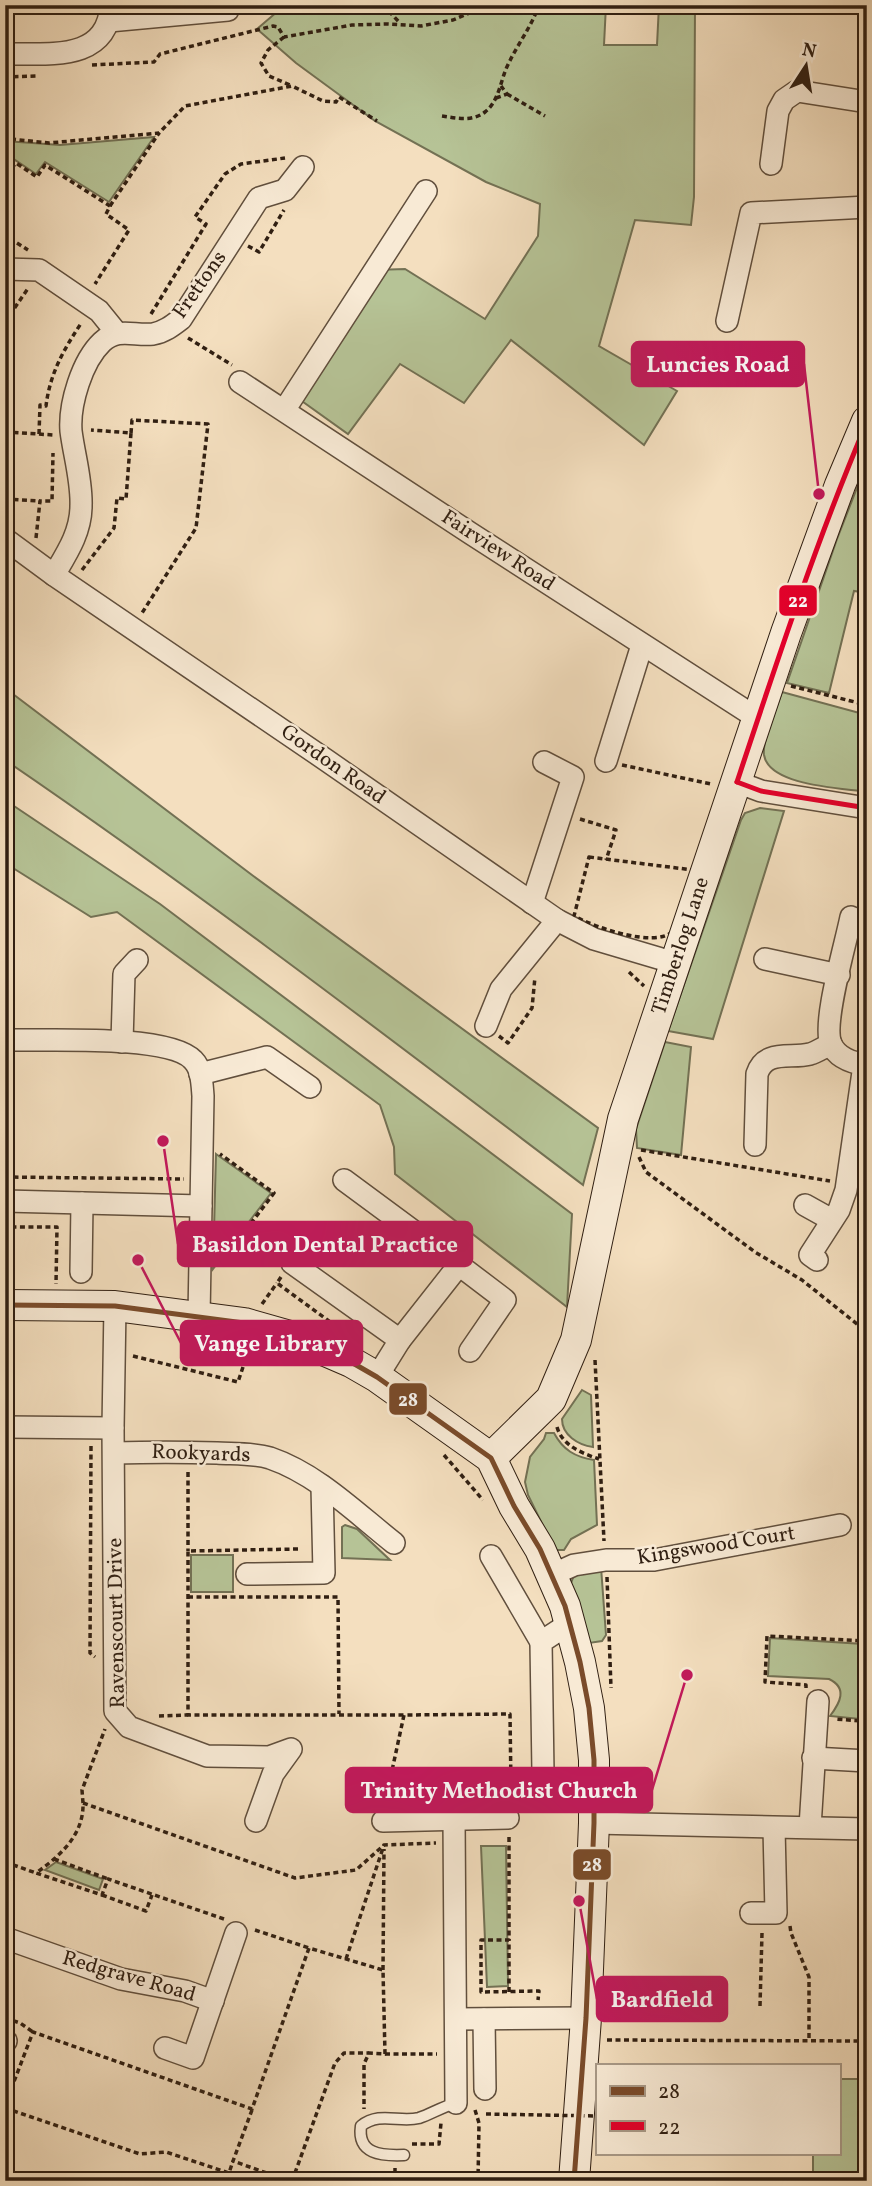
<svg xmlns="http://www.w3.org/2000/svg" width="872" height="2186" viewBox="0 0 872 2186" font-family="Vollkorn,serif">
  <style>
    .green { fill: #b6c396; stroke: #737154; stroke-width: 2 }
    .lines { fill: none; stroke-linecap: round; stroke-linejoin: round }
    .lane-casing { stroke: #614f3d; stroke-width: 13 }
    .street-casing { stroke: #614f3d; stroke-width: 24 }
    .secondary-casing { stroke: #301f12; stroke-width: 32 }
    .path { stroke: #301f12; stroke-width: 3.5; stroke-dasharray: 5 3.5; stroke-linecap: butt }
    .lane { stroke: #f8ead5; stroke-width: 10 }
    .street { stroke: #f8ead5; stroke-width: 21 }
    .secondary { stroke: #f8ead5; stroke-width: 30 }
    .path-bridge { stroke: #301f12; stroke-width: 3.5; stroke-dasharray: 5 3.5; stroke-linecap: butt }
    .bus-1-casing { stroke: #f8ead5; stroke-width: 10 }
    .bus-2-casing { stroke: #f8ead5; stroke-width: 10 }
    .bus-1 { stroke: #7a4b2a; stroke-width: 5 }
    .bus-2 { stroke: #e4002b; stroke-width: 5 }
    .labels { text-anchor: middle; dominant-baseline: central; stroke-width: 5; stroke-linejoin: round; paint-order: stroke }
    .street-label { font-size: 21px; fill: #301f12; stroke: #f8ead5 }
    .leader { fill: none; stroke: #c2185b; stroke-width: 2.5 }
    .callout-dot { fill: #c2185b; stroke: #f8ead5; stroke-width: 2.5 }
    .callout { fill: #c2185b; stroke: #c2185b; stroke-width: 2.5 }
    .callout-label { font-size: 23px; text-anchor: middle; font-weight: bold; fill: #fff }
    .line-badge { stroke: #f8ead5; stroke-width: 2.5 }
    .badge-label { font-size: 19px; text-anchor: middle; font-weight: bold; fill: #fff }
  </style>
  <rect width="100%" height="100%" fill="#f4dfbf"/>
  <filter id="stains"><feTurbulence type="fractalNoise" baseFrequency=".00286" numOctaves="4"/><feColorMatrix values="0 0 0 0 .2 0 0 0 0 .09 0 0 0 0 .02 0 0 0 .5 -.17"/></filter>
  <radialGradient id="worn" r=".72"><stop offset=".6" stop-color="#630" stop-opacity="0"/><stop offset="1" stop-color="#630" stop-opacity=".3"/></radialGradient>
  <g class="green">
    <polygon points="285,5 606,5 604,45 657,45 659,5 695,5 694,197 691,225 635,220 599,346 677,391 644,445 511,340 464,403 400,364 348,434 299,399 375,270 405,269 485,319 538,236 540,204 486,182 375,121 296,63 257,29"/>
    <polygon points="154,137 109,202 45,162 36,174 15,160 11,166 5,162 5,141 60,145"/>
    <polygon points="867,462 867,593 854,591 829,693 787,683 837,539"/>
    <path d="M5,688L252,875L598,1128L583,1185C393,1041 203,895 5,760Z"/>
    <path d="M782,692L867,715V792C842,788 769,786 764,755C762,740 777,707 782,692Z"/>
    <polygon points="5,800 160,904 572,1214 567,1307 395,1174 394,1147 380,1105 117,912 91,917 5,863"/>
    <polygon points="760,808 784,811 713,1039 668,1031 741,820 745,813"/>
    <polygon points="665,1042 691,1047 681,1155 637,1148 636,1129"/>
    <polygon points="216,1154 271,1193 213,1269"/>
    <path d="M582,1390L591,1395L593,1447C578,1445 562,1435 562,1419Z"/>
    <path d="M546,1433H554C563,1450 575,1457 594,1460L597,1525L571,1539L564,1550H555L528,1495L525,1482L530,1457L544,1439Z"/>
    <polygon points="345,1525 357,1529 390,1560 342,1558 342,1527"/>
    <rect x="191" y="1555" width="42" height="37"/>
    <polygon points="601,1567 606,1635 602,1641 589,1643 570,1586 574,1575"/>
    <path d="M770,1638L863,1644L860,1719L830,1716C840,1703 848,1688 829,1679L768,1676Z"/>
    <polygon points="481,1846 506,1846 508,1986 487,1987"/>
    <polygon points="56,1862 103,1879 99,1890 45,1870"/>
    <polygon points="839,2079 867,2079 867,2181 813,2181 813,2153 839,2153"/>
  </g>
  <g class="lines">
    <g class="lane-casing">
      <path id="lane" d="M404,2155C381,2156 357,2154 361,2126C380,2111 399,2123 419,2118C431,2114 442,2107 456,2103"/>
    </g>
    <g class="street-casing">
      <g id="street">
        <polyline points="109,21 228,10"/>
        <path d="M6,54C48,53 107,63 111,5"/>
        <polyline points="771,164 778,111 784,100 797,91 867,102"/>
        <polyline points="5,269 39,270 99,311 116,332"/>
        <polyline points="727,321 751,213 867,207"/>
        <polyline points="240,382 470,533 757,718"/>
        <polyline points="285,409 426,191"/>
        <polyline points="5,539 54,575 326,760 557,920 594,939 675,963"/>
        <path d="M54,575C67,553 81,532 81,506C82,481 74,455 71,431C69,404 82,361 102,342C118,327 133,336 153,334C164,332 172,326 181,319L259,198L285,190L303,167"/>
        <polyline points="606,761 642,645"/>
        <polyline points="737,782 761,791 867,808"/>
        <polyline points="532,903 573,777 544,762"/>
        <path d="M851,917C846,943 822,1023 831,1044C837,1058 853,1063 867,1065"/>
        <polyline points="765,959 839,975"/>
        <polyline points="486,1026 501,989 557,920"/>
        <path d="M5,1040C43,1041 169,1034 193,1060C202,1069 202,1084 203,1096L199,1316"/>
        <polyline points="122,1042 124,974 137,960"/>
        <polyline points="200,1074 267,1057 310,1087"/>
        <path d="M755,1145L757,1074C765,1049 790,1059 810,1054C817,1052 824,1047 831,1044"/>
        <polyline points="344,1180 459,1265 400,1340"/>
        <polyline points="5,1201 201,1206"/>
        <polyline points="805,1205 832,1220"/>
        <polyline points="817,1260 810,1255 839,1210 846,1190 864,1065"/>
        <polyline points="292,1263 400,1340 377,1377"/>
        <polyline points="459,1265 505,1300 470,1351"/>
        <polyline points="81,1272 82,1203"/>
        <polyline points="115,1306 113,1428 115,1711 129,1727 207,1756 269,1757 291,1749 273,1774 256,1821"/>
        <polyline points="5,1427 113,1428"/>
        <path d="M114,1453C149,1452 183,1452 217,1453C235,1454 253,1453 270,1458C317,1474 356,1513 394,1543"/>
        <polyline points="491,1556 541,1642"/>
        <polyline points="247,1574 324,1573 322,1486"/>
        <polyline points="552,1575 574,1565 606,1560 654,1560 840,1525"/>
        <polyline points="813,1758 867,1761"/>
        <polyline points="543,1773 541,1642 570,1623"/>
        <polyline points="454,1819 456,2103"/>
        <polyline points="383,1821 508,1818"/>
        <polyline points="594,1823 867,1829"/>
        <polyline points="810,1827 818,1701"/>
        <polyline points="751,1913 776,1913 774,1828"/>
        <polyline points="5,1938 121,1979 185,1991 213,2001"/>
        <polyline points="457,2019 586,2018"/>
        <polyline points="484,2019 485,2089"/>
        <polyline points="5,2041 6,2041"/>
        <polyline points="165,2048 193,2058 236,1933"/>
      </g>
    </g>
    <g class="secondary-casing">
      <g id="secondary">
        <polyline points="5,1305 115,1306 244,1323 293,1337 351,1362 377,1377 491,1458 514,1506 540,1549 565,1606 580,1662 589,1708 594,1760 594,1823 586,2018 574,2181"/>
        <polyline points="491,1458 551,1399 576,1340 623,1119 786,633 840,485 867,421"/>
      </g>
    </g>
    <g class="path">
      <polyline points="383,5 400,23"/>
      <polyline points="284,37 268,50 261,63 269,76 290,85"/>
      <polyline points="92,65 154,62 160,54 273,26 278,27 284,37 352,25 387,24 421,26 453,20 488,5"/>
      <polyline points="5,77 38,76"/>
      <polyline points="507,94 545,116"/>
      <polyline points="496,98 507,94 501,86"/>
      <polyline points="5,100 12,109 10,139 49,143 159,133 185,106 292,86 323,101 336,102 339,97 377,121"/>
      <path d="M442,116C456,118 472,122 485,112C498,102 500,84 506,69C516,46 531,28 539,5"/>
      <polyline points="5,164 11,169 16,163 37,177 45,165 110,206 106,214 129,230 95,284"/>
      <polyline points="110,206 159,133"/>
      <polyline points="17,243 28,250"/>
      <polyline points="248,246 259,252 284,210"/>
      <polyline points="151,314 206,224 195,217 225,174 241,164 285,158"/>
      <polyline points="5,322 29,287"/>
      <polyline points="188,338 232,365"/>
      <polyline points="5,432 54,435"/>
      <polyline points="131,433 132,420 208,424 196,528 142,613"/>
      <path d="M39,434L40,405L46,406C50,373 64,349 82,322"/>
      <polyline points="5,499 40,501"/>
      <polyline points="36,538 40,501 52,501 53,453"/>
      <polyline points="82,570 114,528 117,498 126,499 131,433 91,430"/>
      <polyline points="791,686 867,705"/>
      <polyline points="622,765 711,784"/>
      <polyline points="580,819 616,830 606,860"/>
      <path d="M589,857L693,870L673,931C656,949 594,927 574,916Z"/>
      <polyline points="629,972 644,986"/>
      <polyline points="499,1036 508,1043 532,1008 535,977"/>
      <polyline points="641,1150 830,1181"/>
      <polyline points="639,1157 646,1172 755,1252 802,1280 867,1332"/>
      <polyline points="5,1177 184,1179"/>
      <polyline points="5,1222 10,1227 57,1227 56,1284"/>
      <polyline points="220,1264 274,1193 220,1154"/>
      <polyline points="281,1277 277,1283 344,1332"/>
      <polyline points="262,1304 277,1283"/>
      <polyline points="133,1356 238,1382 249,1349"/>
      <polyline points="595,1360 604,1541"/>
      <path d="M557,1427C562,1445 581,1453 599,1459"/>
      <polyline points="91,1446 90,1653 95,1657"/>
      <polyline points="444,1455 483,1500"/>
      <polyline points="188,1472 188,1551"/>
      <polyline points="298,1549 188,1551 188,1715 404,1715"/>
      <polyline points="607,1577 611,1688"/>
      <polyline points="188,1597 338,1597 339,1714"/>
      <polyline points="806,1688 806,1685 765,1682 767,1636 866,1641 862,1721 835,1719"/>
      <polyline points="159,1716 188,1715"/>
      <polyline points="508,1801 508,1788 529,1787"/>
      <polyline points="83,1803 82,1790 105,1729"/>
      <polyline points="385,1803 404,1715 510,1714 511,1787"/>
      <polyline points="509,1837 509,1940"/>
      <polyline points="54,1859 108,1879"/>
      <polyline points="5,1862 36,1873"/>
      <polyline points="102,1895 146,1911 152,1895"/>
      <path d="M224,1919L108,1879L102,1895L36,1873C60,1856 84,1835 83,1803L295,1878L356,1870L384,1845"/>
      <polyline points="790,1926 791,1933 809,1977 809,2040"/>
      <polyline points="255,1930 309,1948"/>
      <polyline points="346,1959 384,1845 436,1843"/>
      <polyline points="383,1970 384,1849"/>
      <polyline points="509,1992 509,1940 481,1940 481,1992 539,1991 538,2000"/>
      <polyline points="760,2006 762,1933 764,1933"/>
      <polyline points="5,2018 20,2023 33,2032"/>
      <polyline points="607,2040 867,2041"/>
      <polyline points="385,2054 437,2054"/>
      <polyline points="5,2105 33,2032 252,2109 309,1948 383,1970 385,2054 369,2053 364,2064 364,2109"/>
      <polyline points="5,2108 140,2154 166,2152 229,2173 233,2161"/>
      <polyline points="252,2110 233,2161 289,2181"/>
      <polyline points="475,2110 479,2123 478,2181"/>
      <polyline points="412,2144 439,2144 441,2123"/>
      <polyline points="5,2173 24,2181"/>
      <polyline points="292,2181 335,2063 344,2053 369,2053"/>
      <polyline points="395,2181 395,2168"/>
    </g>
    <use href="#lane" class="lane"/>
    <use href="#street" class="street"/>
    <use href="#secondary" class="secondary"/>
    <polyline class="path-bridge" points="486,2114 597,2116"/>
    <g class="bus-1-casing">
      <polyline id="bus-1" points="5,1305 115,1306 244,1323 293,1337 351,1362 377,1377 491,1458 514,1506 540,1549 565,1606 580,1662 589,1708 594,1760 594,1823 586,2018 574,2181"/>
    </g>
    <g class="bus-2-casing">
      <g id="bus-2">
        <path d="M737,782C777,661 817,539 867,422"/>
        <polyline points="737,782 761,791 867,808"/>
      </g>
    </g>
    <use href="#bus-1" class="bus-1"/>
    <use href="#bus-2" class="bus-2"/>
  </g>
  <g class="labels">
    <g class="street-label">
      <text transform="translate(200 285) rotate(-55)">Frettons</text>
      <text transform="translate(498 551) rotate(33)">Fairview Road</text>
      <text transform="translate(333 765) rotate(35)">Gordon Road</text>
      <text transform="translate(681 946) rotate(-72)">Timberlog Lane</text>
      <text transform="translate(201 1454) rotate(2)">Rookyards</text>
      <text transform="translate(716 1546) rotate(-9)">Kingswood Court</text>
      <text transform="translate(117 1623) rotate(-91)">Ravenscourt Drive</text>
      <text transform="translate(129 1977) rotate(16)">Redgrave Road</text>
    </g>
  </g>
  <path class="leader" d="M819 494L804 364M163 1141L178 1244M138 1260L181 1343M687 1675L652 1790M579 1901L597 1999"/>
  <g class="callout-dot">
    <circle cx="819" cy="494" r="7"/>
    <circle cx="163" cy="1141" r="7"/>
    <circle cx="138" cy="1260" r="7"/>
    <circle cx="687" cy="1675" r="7"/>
    <circle cx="579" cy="1901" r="7"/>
  </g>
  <g class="callout">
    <rect x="632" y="342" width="172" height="44" rx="7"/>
    <rect x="178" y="1222" width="294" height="44" rx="7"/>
    <rect x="181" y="1321" width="181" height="44" rx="7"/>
    <rect x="346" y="1768" width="306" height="44" rx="7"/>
    <rect x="597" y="1977" width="130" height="44" rx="7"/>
  </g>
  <g class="callout-label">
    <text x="718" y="372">Luncies Road</text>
    <text x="325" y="1252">Basildon Dental Practice</text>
    <text x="271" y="1351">Vange Library</text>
    <text x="499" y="1798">Trinity Methodist Church</text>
    <text x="662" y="2007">Bardfield</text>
  </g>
  <g class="line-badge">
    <rect x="778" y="584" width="40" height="33" rx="7" fill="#e4002b"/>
    <rect x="388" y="1382" width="40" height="34" rx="7" fill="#7a4b2a"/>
    <rect x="572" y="1848" width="40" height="33" rx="7" fill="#7a4b2a"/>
  </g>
  <g class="badge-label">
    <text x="798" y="607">22</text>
    <text x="408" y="1406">28</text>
    <text x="592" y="1871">28</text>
  </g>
  <rect width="872" height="2186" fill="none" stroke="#f4dfbf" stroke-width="28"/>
  <rect x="7" y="7" width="858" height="2172" fill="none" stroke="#301f12" stroke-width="3.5"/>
  <rect x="14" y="14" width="844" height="2158" fill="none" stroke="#301f12" stroke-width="2"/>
  <rect x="596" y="2064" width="245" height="91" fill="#f8ead5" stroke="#a89987" stroke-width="2"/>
  <rect x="610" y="2086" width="35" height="10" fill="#7a4b2a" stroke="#a89987" stroke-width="2"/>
  <text x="658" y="2098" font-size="21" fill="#301f12">28</text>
  <rect x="610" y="2121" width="35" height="10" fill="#e4002b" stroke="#a89987" stroke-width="2"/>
  <text x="658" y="2134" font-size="21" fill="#301f12">22</text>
  <g transform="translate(806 66) rotate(12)" stroke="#f8ead5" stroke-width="5" paint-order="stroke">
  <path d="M0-5L12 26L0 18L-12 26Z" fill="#301f12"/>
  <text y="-10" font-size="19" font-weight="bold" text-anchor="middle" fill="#301f12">N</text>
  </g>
  <rect width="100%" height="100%" filter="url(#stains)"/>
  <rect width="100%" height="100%" fill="url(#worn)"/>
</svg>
